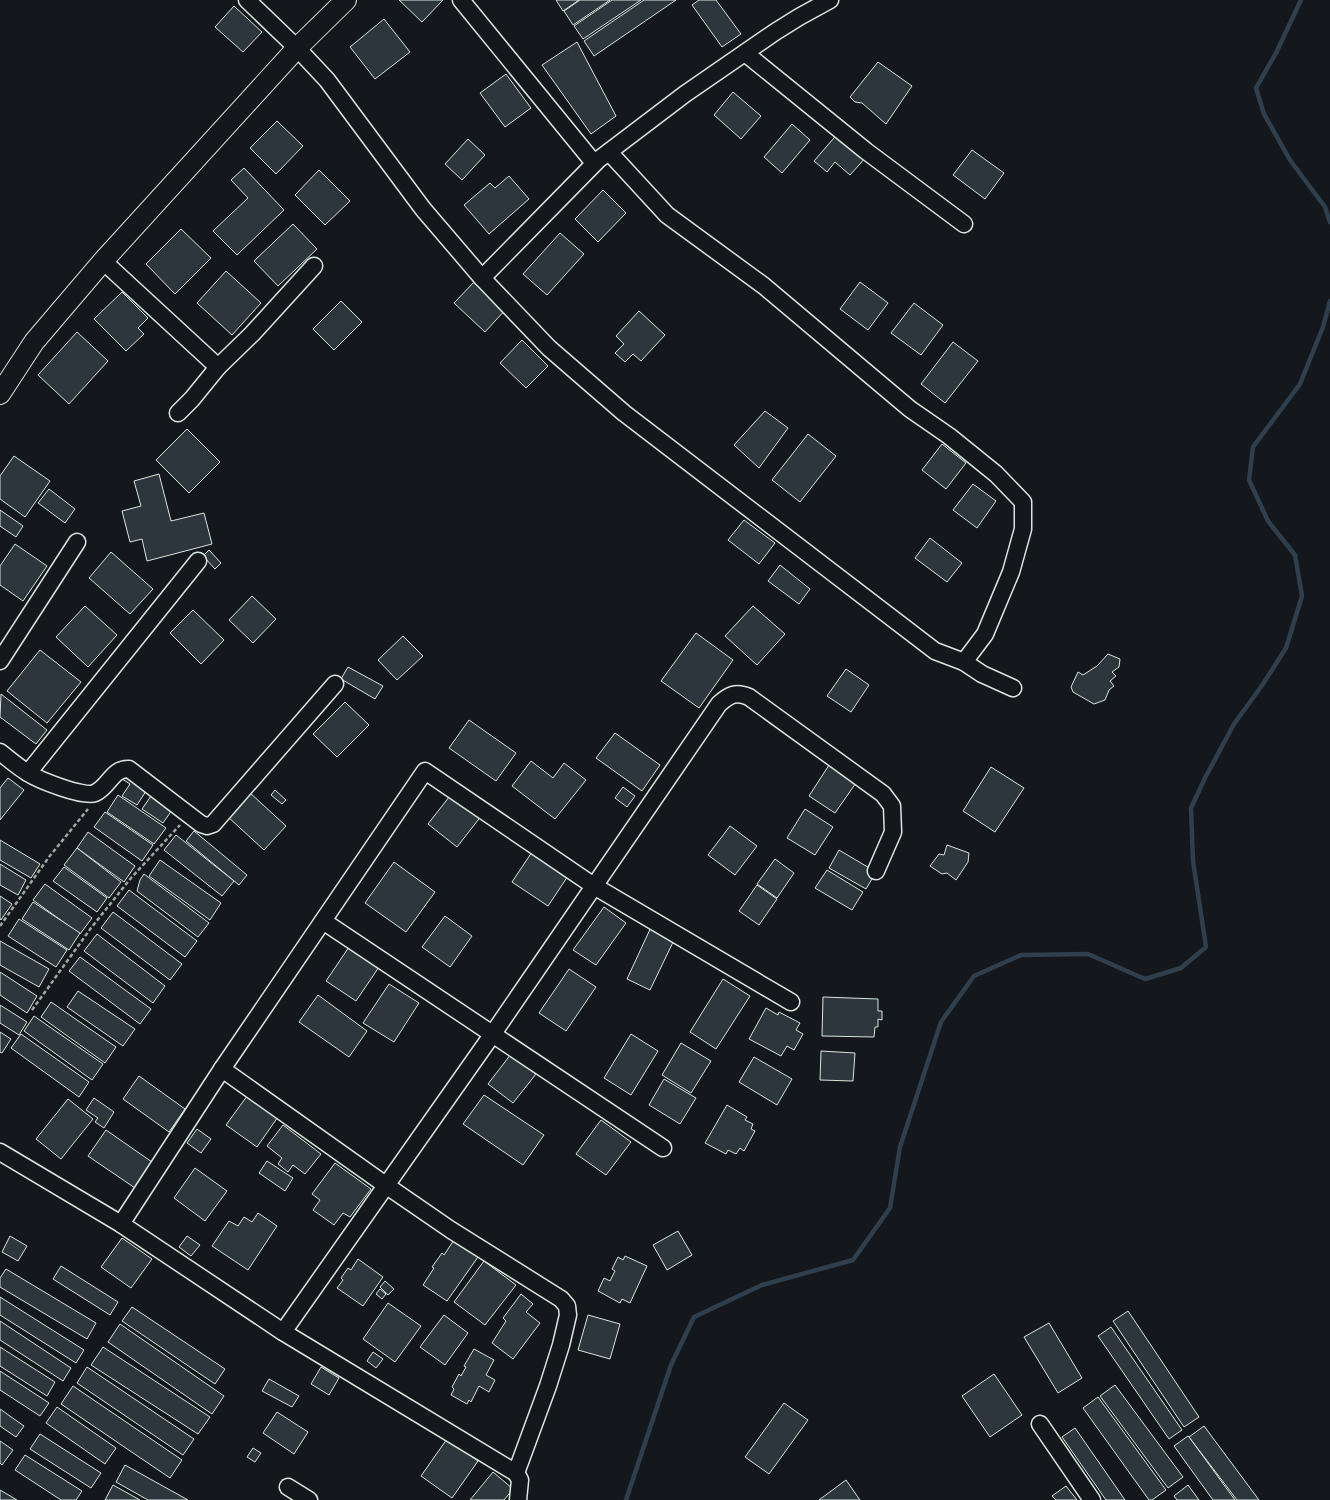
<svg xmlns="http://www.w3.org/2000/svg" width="1330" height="1500" viewBox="0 0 1330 1500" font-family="'PT Serif',serif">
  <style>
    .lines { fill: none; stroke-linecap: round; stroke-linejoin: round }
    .stream { stroke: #2f3f4d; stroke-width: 4.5 }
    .building { fill: #2c363c; stroke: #d8e6dc }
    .minor-casing { stroke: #d8e6dc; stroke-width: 19 }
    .major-casing { stroke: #d8e6dc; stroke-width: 22 }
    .path { stroke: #9da8a2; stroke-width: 2.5; stroke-dasharray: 4 2.5; stroke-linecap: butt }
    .minor { stroke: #14181c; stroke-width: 16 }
    .major { stroke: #14181c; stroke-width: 20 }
  </style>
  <rect width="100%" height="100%" fill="#14181c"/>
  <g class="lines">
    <g class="stream">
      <polyline points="1301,0 1276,53 1256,88 1264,114 1290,160 1325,207 1330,222"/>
      <polyline points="626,1500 671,1365 694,1317 762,1285 853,1260 890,1208 900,1147 941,1022 974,976 1021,955 1088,954 1145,979 1181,968 1206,947 1193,861 1191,808 1205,778 1234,724 1263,684 1286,648 1302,596 1295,555 1268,521 1249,480 1253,447 1300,384 1323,327 1330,301"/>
    </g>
  </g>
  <g class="building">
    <polygon points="399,0 443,0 422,22"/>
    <polygon points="556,0 579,0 563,11"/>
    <polygon points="580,0 610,0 573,25 564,11"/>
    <polygon points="612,0 641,0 583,39 574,26"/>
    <polygon points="644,0 676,0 594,56 584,41"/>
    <polygon points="699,0 716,0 741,34 722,47 692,5"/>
    <polygon points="234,6 262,32 243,52 215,27"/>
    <polygon points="384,19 410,52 375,79 350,47"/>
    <polygon points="577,42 616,116 591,134 542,65"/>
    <polygon points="878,62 912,86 886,124 862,103 855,102 850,97"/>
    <polygon points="506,74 531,108 505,127 480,93"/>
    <polygon points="733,92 761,116 741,139 714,115"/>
    <polygon points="277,121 303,146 276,174 250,148"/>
    <polygon points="792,124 810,140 782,173 764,157"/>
    <polygon points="840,131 868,155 850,175 835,162 827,172 814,161"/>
    <polygon points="468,139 485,155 462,180 445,164"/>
    <polygon points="972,150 1004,173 985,199 953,175"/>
    <polygon points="244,168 284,210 237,255 213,231 248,198 231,180"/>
    <polygon points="319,170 350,201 325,225 295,195"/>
    <polygon points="509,176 529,199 489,234 464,205 490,183 495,188"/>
    <polygon points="603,190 626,213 598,242 575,219"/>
    <polygon points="293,224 317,249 278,286 254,261"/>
    <polygon points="181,229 211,258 175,294 146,264"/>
    <polygon points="560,233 584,254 547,295 523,274"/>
    <polygon points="226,271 261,303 232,335 197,303"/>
    <polygon points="476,280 506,309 485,332 454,303"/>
    <polygon points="860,282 888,303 868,330 840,309"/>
    <polygon points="122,292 148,318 138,328 144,334 126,351 94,319"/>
    <polygon points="341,301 362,322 334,350 313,329"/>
    <polygon points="914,303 943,325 921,355 891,333"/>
    <polygon points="639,311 665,335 641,361 633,354 625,362 615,353 624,344 616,336"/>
    <polygon points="77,332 108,361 69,404 38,375"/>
    <polygon points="522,340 548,366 526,388 500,363"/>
    <polygon points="953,342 978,361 945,403 921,384"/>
    <polygon points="765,411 788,428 759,468 734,445"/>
    <polygon points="187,429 220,462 189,493 156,460"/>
    <polygon points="808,434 836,456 800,502 772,480"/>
    <polygon points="942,444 966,463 946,489 922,470"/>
    <polygon points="14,456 50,481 25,517 0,499 0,476"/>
    <polygon points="159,474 171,521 204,513 212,544 147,561 142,539 130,542 122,511 141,506 134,481"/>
    <polygon points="973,484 996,501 977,528 953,510"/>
    <polygon points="49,489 75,509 65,523 38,503"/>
    <polygon points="0,510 23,526 16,537 0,526"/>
    <polygon points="744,520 775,543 759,564 728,540"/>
    <polygon points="930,538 962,563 947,582 915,558"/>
    <polygon points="15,544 47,566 23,601 0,585 0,566"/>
    <polygon points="209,550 221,563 215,569 203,556"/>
    <polygon points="111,552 153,589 130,614 89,578"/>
    <polygon points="780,565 810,589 799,604 768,581"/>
    <polygon points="252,596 276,619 253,643 229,620"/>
    <polygon points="85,606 117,635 88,667 56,637"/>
    <polygon points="753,606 785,634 757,665 725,636"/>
    <polygon points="193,610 224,640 201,664 170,633"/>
    <polygon points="696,633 733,660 699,708 661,681"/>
    <polygon points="403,636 423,656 397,680 378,660"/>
    <polygon points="40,650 81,682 47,723 7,691"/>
    <polygon points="1108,654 1120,659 1119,667 1112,672 1116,676 1110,681 1114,686 1109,690 1105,700 1094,704 1073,692 1071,687 1078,672 1083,675 1097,666"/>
    <polygon points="348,667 383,686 375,699 341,679"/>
    <polygon points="846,669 869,685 851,712 827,696"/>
    <polygon points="1,694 47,730 36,744 0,717"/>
    <polygon points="345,702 369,725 337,757 313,734"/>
    <polygon points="469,720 516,753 496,781 449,748"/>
    <polygon points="615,733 660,765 642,791 596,758"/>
    <polygon points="531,761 553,778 564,763 586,780 555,819 512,786"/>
    <polygon points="831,762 858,780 835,813 809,796"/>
    <polygon points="991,767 1024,788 995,832 963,811"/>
    <polygon points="126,772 148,788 137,805 122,796 130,784 122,779"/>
    <polygon points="8,778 24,790 0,820 0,788"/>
    <polygon points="623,787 635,796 627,807 615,798"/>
    <polygon points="275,790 286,800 282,804 271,795"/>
    <polygon points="249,792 286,826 264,850 227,816"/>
    <polygon points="453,792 482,815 457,847 428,824"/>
    <polygon points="118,795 166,828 154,844 107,812"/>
    <polygon points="151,796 172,810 163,823 142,809"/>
    <polygon points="805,809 833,827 815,855 787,838"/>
    <polygon points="105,812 153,845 142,861 94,827"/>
    <polygon points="730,826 757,846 735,875 708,855"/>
    <polygon points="194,831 247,875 239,885 186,841"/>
    <polygon points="88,832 135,866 124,882 77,848"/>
    <polygon points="176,835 234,881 222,896 164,850"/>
    <polygon points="0,840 40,864 31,878 0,860"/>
    <polygon points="947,845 969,853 968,862 956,880 947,873 942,874 930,866 939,854 944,855"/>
    <polygon points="77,848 121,882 109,898 64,865"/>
    <polygon points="839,850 876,872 866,889 829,868"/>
    <polygon points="532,852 568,876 548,906 512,882"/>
    <polygon points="775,859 794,873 777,898 757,884"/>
    <polygon points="160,860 221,903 210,920 149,876"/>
    <polygon points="394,862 435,892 406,932 365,903"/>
    <polygon points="0,864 26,880 18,895 0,885"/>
    <polygon points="64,867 107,898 97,912 53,881"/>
    <polygon points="827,870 863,892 852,910 815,888"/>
    <polygon points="144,874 209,923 198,937 137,891 140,880"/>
    <polygon points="45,884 92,918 80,934 33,900"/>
    <polygon points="757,885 777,899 759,925 739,911"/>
    <polygon points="129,890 197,941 185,957 117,906"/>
    <polygon points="0,896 12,904 1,920 0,919"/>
    <polygon points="33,902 80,933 69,950 22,919"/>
    <polygon points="604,907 626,923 596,965 573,950"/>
    <polygon points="113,912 182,964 170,980 101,928"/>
    <polygon points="445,916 472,936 450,967 422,947"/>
    <polygon points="19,919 67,950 56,967 8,936"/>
    <polygon points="652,925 676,936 650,990 627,979"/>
    <polygon points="97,934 165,986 153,1003 84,951"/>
    <polygon points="0,941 49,969 39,987 0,965"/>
    <polygon points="349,947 379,967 356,1001 326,981"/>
    <polygon points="80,957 151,1009 140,1024 69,971"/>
    <polygon points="569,969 596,987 566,1031 539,1013"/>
    <polygon points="0,972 37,996 27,1013 0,995"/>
    <polygon points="723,979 750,996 716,1049 690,1032"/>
    <polygon points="389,984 419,1003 394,1042 363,1023"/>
    <polygon points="78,991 135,1029 123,1046 67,1007"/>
    <polygon points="318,995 367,1031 349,1057 299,1022"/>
    <polygon points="823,997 878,999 878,1011 882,1011 882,1020 878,1019 878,1027 875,1027 874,1037 822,1036"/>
    <polygon points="51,1002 116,1047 105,1063 41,1017"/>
    <polygon points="0,1005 27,1022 19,1035 0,1023"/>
    <polygon points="766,1008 778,1015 779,1012 800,1023 796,1030 803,1034 794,1050 787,1046 781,1056 749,1039"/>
    <polygon points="34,1016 103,1064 92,1080 24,1031"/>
    <polygon points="0,1032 11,1039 2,1053 0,1052"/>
    <polygon points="21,1034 89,1082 79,1097 11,1048"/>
    <polygon points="631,1034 658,1051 631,1095 604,1078"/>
    <polygon points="681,1043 711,1061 691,1093 662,1075"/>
    <polygon points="821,1051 855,1053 853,1081 820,1080"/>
    <polygon points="511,1054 536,1074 513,1103 488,1084"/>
    <polygon points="754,1057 792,1079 777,1105 739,1082"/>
    <polygon points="139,1076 185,1109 169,1132 123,1099"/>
    <polygon points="664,1079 696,1098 680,1124 649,1105"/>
    <polygon points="250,1092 280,1114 257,1147 226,1125"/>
    <polygon points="484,1095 544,1135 523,1165 463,1124"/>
    <polygon points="94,1098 114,1112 104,1128 95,1122 98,1118 86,1110"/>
    <polygon points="68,1099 93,1119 61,1159 36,1139"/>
    <polygon points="727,1105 747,1117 745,1120 753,1124 751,1129 755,1131 744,1151 740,1148 736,1154 728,1150 726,1154 705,1143"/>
    <polygon points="601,1120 631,1142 606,1175 576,1154"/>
    <polygon points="283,1125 321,1154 305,1174 293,1165 288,1172 278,1164 282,1158 267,1146"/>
    <polygon points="197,1129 211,1139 201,1153 187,1143"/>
    <polygon points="106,1130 152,1162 135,1188 88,1156"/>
    <polygon points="267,1161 293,1178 285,1191 259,1173"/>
    <polygon points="335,1163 371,1189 350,1217 343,1213 334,1225 313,1210 320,1200 312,1194"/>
    <polygon points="195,1168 227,1191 205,1221 174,1198"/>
    <polygon points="258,1213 277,1226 248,1270 212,1246 229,1221 238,1226 244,1217 252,1222"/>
    <polygon points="678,1231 692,1255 667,1270 653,1245"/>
    <polygon points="10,1236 27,1246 18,1261 2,1252"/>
    <polygon points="187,1236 200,1245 191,1256 179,1247"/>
    <polygon points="122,1238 152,1259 131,1288 101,1267"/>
    <polygon points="454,1240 478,1257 447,1301 423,1285 434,1268 432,1267 442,1253 444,1255"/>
    <polygon points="625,1256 647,1266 630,1303 622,1299 620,1303 598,1291 604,1278 610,1281 615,1271 612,1269 618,1257 623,1260"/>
    <polygon points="358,1259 383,1277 363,1306 337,1288 343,1280 341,1278 348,1268 351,1270"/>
    <polygon points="484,1261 516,1285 485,1325 454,1302"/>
    <polygon points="61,1266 118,1302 110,1315 53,1279"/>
    <polygon points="6,1269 96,1323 87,1339 0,1287 0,1278"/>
    <polygon points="385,1281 394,1289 388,1295 380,1287"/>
    <polygon points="380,1289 386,1294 382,1299 376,1294"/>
    <polygon points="521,1294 533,1304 526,1312 540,1323 513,1359 492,1343 506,1321 503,1318"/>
    <polygon points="0,1297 84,1350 76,1363 0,1315"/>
    <polygon points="388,1303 421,1326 395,1362 363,1339"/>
    <polygon points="132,1307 225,1369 215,1384 122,1321"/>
    <polygon points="1128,1311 1199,1417 1184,1427 1113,1321"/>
    <polygon points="444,1315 468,1333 445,1365 420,1347"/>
    <polygon points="588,1315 620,1324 610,1359 578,1350"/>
    <polygon points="0,1321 71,1368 63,1381 0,1340"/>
    <polygon points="1049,1323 1082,1378 1058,1393 1024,1337"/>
    <polygon points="120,1324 224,1396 212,1414 108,1342"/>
    <polygon points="1111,1327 1182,1430 1169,1439 1098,1336"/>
    <polygon points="0,1347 55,1382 47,1396 0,1366"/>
    <polygon points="103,1347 210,1417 198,1434 91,1365"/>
    <polygon points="474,1349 494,1360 486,1375 495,1380 489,1392 479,1386 471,1402 469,1400 467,1404 451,1395 454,1389 452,1387 459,1374 461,1376 466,1367 464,1366"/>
    <polygon points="373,1352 383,1359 376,1368 367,1361"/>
    <polygon points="87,1367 194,1439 183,1455 77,1383"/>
    <polygon points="321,1367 339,1378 329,1395 311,1384"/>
    <polygon points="0,1371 49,1403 40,1416 0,1390"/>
    <polygon points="994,1374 1022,1415 990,1437 962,1396"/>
    <polygon points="269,1379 299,1396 292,1407 262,1391"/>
    <polygon points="1115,1385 1183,1477 1168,1488 1100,1396"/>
    <polygon points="73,1386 182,1460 170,1478 61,1404"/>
    <polygon points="1098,1397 1166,1490 1152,1500 1149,1500 1083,1408"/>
    <polygon points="784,1403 808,1420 769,1474 745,1457"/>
    <polygon points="57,1407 116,1448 105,1464 46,1423"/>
    <polygon points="0,1409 24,1426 16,1437 0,1426"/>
    <polygon points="277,1412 308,1432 294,1454 263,1433"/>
    <polygon points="1204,1426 1259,1500 1237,1500 1189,1437"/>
    <polygon points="1075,1428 1125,1500 1106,1500 1062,1437"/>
    <polygon points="40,1434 101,1473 91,1488 30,1449"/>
    <polygon points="1188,1436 1189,1437 1235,1500 1213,1500 1174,1446"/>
    <polygon points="447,1439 478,1461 452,1498 421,1476"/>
    <polygon points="0,1441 13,1450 2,1465 0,1463"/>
    <polygon points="253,1448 261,1453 255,1462 247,1457"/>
    <polygon points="25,1455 82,1491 76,1500 61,1500 15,1470"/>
    <polygon points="125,1465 188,1500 148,1500 116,1482"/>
    <polygon points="493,1472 513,1489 504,1500 470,1500"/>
    <polygon points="846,1480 860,1500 819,1500"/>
    <polygon points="113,1485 140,1500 105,1500"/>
    <polygon points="1188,1485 1199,1500 1177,1500 1174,1496"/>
    <polygon points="1066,1486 1077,1500 1056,1500 1052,1496"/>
    <polygon points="0,1490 17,1500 0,1500"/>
  </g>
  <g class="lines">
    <g class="minor-casing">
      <g id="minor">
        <polyline points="247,0 297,48 327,80 423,209 482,278 549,348 624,413 935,651 964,662 982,674 1013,688"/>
        <polyline points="461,0 594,163"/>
        <polyline points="745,53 866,151 964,224"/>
        <polyline points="609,152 667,215 764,286 910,409 949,436 996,474 1023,502 1023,529 1011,572 985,634 964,662"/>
        <polyline points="103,261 218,367"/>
        <polyline points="482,278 598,160 685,94 775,32 799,17 830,0"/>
        <polyline points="178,413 192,399 218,367 252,334 314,266"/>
        <polyline points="0,661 77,542"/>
        <path d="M0,752C9,759 18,767 28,773C39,780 84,798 95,793C109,787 112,768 129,769L201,824L207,826L213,824L335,684"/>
        <polyline points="28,773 198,561"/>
        <polyline points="323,921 663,1148"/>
        <polyline points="222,1069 387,1186 451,1230 561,1299 567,1306 568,1315 561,1345 548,1386 516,1473"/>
        <polyline points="0,1152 121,1224 283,1332 516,1473 520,1480 518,1500"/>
        <polyline points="121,1224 222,1069 425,771 594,886 791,1002"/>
        <path d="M283,1332L492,1035L719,704C729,695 736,691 749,697L883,794L892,806L893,832L876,871"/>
        <polyline points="1040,1424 1092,1500"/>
        <polyline points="288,1487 309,1500"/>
      </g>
    </g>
    <g class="major-casing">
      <polyline id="major" points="0,394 34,342 103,261 297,48 346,0"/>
    </g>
    <g class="path">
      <polyline points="0,926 49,857 88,809"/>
      <polyline points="32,1010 91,928 131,878 180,825"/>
    </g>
    <use href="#minor" class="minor"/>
    <use href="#major" class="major"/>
  </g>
</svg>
